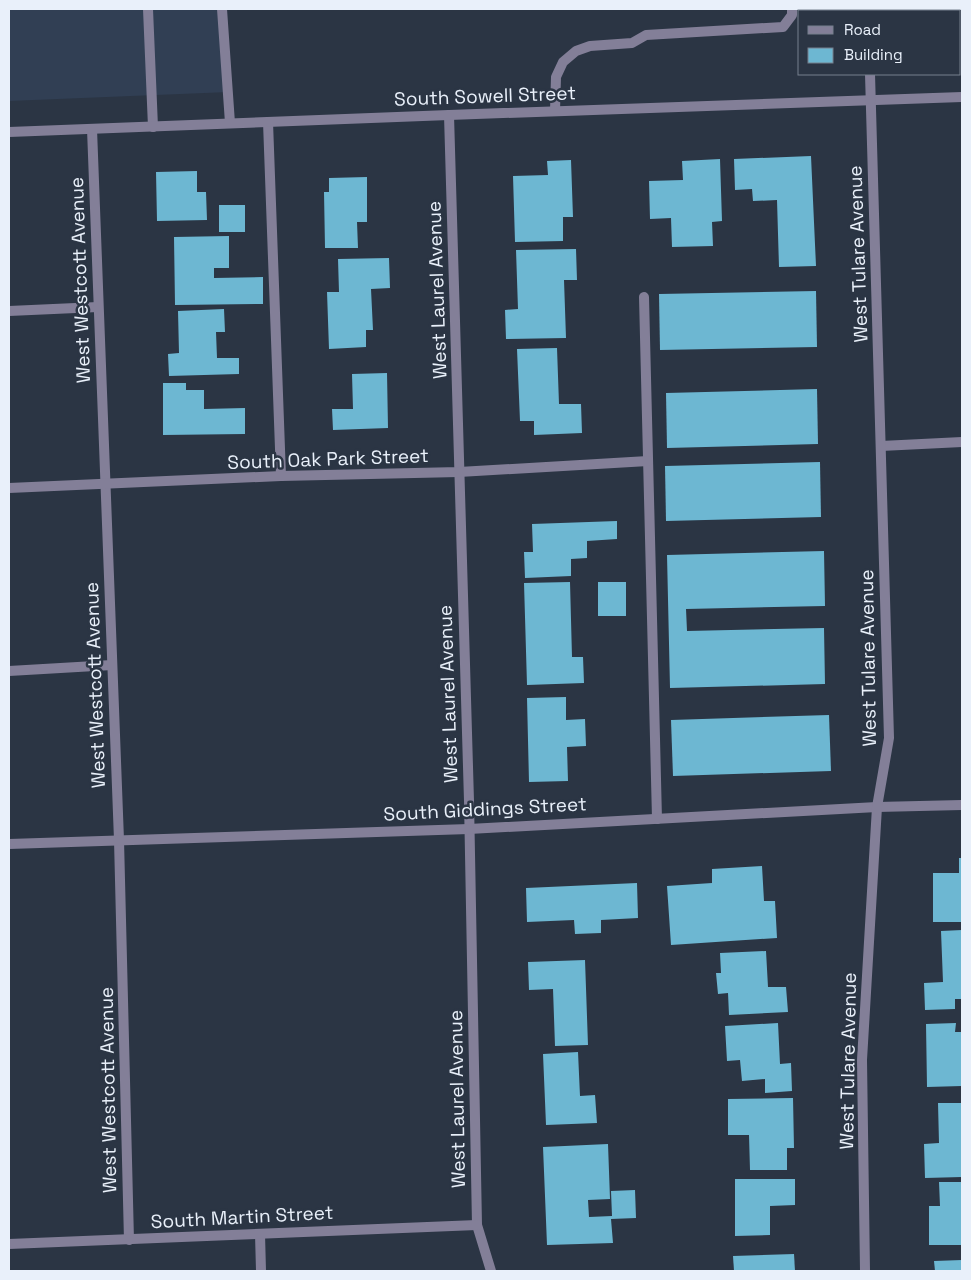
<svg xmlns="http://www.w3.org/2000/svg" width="971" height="1280" viewBox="0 0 971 1280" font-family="'Space Grotesk',sans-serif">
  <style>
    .built { fill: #313f54 }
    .building { fill: #6db7d2 }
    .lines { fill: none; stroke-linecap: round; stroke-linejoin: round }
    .service { stroke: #837f98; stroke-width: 10 }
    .minor { stroke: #837f98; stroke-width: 10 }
    .tertiary { stroke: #837f98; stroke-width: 10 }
    .labels { text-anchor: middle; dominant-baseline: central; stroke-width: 5; stroke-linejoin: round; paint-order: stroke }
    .street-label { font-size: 19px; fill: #e9f0fa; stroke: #2b3544 }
  </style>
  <rect width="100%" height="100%" fill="#2b3544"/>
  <polygon class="built" points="9,9 226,9 229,92 9,101"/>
  <g class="building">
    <polygon points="811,156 816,266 779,267 777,200 753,201 752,189 735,190 734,159"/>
    <polygon points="720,159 722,221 712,222 713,246 672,247 671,218 650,219 649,181 683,180 682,161"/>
    <polygon points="571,160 573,217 563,217 563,241 515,242 513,176 548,175 547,161"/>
    <polygon points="197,171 197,192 206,192 207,220 157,221 156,172"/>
    <polygon points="367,177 367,222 357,222 358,248 325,248 324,192 329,192 329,178"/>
    <rect x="219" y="205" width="26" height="27"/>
    <polygon points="229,236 229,268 214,268 214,278 263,277 263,304 175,305 174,237"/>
    <polygon points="576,249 577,280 564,280 566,338 506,339 505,310 518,309 516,250"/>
    <polygon points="389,258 390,288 371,289 373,330 366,330 366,347 329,349 327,292 339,292 338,259"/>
    <polygon points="816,291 817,347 660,350 659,294"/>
    <polygon points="224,309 225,332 216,332 217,358 239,358 239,374 169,376 168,354 179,353 178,311"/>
    <polygon points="557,348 559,404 581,404 582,433 534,435 534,421 520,421 517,349"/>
    <polygon points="387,373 388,428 333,430 332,409 353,409 352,374"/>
    <polygon points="163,383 186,383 186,390 204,390 204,409 245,408 245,434 163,435"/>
    <polygon points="817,389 818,444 667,448 666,393"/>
    <polygon points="820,462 821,517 666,521 665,466"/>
    <polygon points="617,521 617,539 587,541 587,558 571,559 571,576 525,578 524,552 533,552 532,524"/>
    <polygon points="824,551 825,606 686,609 687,631 824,628 825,684 670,688 667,555"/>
    <polygon points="570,582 572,657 583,657 584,683 527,685 524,583"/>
    <rect x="598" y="582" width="28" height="34"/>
    <polygon points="566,697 566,720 585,719 586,746 567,747 568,781 529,782 527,698"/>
    <polygon points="829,715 831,771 673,776 671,720"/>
    <polygon points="959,858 962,858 962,922 933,922 933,873 959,873"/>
    <polygon points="762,866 764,901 775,901 777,938 671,945 667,886 712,883 712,869"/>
    <polygon points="637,883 638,918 601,920 601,933 575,934 574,920 527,922 526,888"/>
    <polygon points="962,930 962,999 955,999 955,1009 925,1010 924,983 943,982 941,931"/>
    <polygon points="766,951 768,987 786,987 788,1012 729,1015 728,993 718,994 716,973 721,973 720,953"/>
    <polygon points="585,960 588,1045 555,1046 553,989 529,990 528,962"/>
    <polygon points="778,1023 780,1064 791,1063 792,1091 765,1093 765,1079 742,1081 740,1060 727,1061 725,1026"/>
    <polygon points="956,1023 955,1032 962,1032 962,1086 927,1087 926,1024"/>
    <polygon points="578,1052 580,1096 595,1095 597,1123 546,1125 543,1054"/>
    <polygon points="793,1098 794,1148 787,1148 787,1170 750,1170 749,1135 728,1135 728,1099"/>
    <polygon points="938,1103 962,1103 962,1177 925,1178 924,1144 939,1143"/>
    <polygon points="608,1144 610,1199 588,1200 589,1217 612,1216 611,1191 635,1190 636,1218 611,1219 613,1243 547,1245 543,1147"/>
    <polygon points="735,1179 795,1179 795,1205 770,1206 770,1235 735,1236"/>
    <polygon points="939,1182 962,1182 962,1245 929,1245 929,1206 940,1206"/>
    <polygon points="794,1254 795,1271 734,1271 733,1256"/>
    <polygon points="962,1260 962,1271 935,1271 934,1261"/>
  </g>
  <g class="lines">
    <g class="service">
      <polyline points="148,9 153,127"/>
      <polyline points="222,9 230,123"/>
      <polyline points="555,111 556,77 563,62 576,51 590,46 632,43 646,35 783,27 792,15 792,9"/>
      <polyline points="268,122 281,476"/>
      <polyline points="644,297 657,819"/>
      <polyline points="9,311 98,307"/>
      <polyline points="881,446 962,442"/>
      <polyline points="9,671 112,665"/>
    </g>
    <g class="minor">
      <polyline points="449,115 469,801 477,1225 491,1271"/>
      <polyline points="92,129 119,840 129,1240"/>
      <polyline points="9,132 449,115 962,97"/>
      <polyline points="9,488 281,476 459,472 648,461"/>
      <polyline points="260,1234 261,1271"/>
      <polyline points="9,1244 477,1225"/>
    </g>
    <g class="tertiary">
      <polyline points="868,9 869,11"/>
      <polyline points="9,844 469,829 877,807 962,805"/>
      <polyline points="865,1271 862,1060 877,807 889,738 870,74"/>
    </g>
  </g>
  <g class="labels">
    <g class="street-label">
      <text transform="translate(485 96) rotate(-2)">South Sowell Street</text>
      <text transform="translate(858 254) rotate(-92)">West Tulare Avenue</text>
      <text transform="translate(80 280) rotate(-92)">West Westcott Avenue</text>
      <text transform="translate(437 290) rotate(-92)">West Laurel Avenue</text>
      <text transform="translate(328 459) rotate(-2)">South Oak Park Street</text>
      <text transform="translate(868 658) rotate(-91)">West Tulare Avenue</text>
      <text transform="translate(95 685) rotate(-92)">West Westcott Avenue</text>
      <text transform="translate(448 694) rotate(-92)">West Laurel Avenue</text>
      <text transform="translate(485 809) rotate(-3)">South Giddings Street</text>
      <text transform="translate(848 1061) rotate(-89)">West Tulare Avenue</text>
      <text transform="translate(108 1090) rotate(-91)">West Westcott Avenue</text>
      <text transform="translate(457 1099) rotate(-91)">West Laurel Avenue</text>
      <text transform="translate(242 1217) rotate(-3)">South Martin Street</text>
    </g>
  </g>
  <rect width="971" height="1280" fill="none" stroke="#e9f0fa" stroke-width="20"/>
  <rect x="798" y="10" width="162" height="65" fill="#2b3544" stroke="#77808d"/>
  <rect x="808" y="26" width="25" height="8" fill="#837f98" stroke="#77808d"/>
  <text x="844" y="35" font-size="15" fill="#e9f0fa">Road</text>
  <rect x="808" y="48" width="25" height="15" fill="#6db7d2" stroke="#77808d"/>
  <text x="844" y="60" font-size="15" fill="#e9f0fa">Building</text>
</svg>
